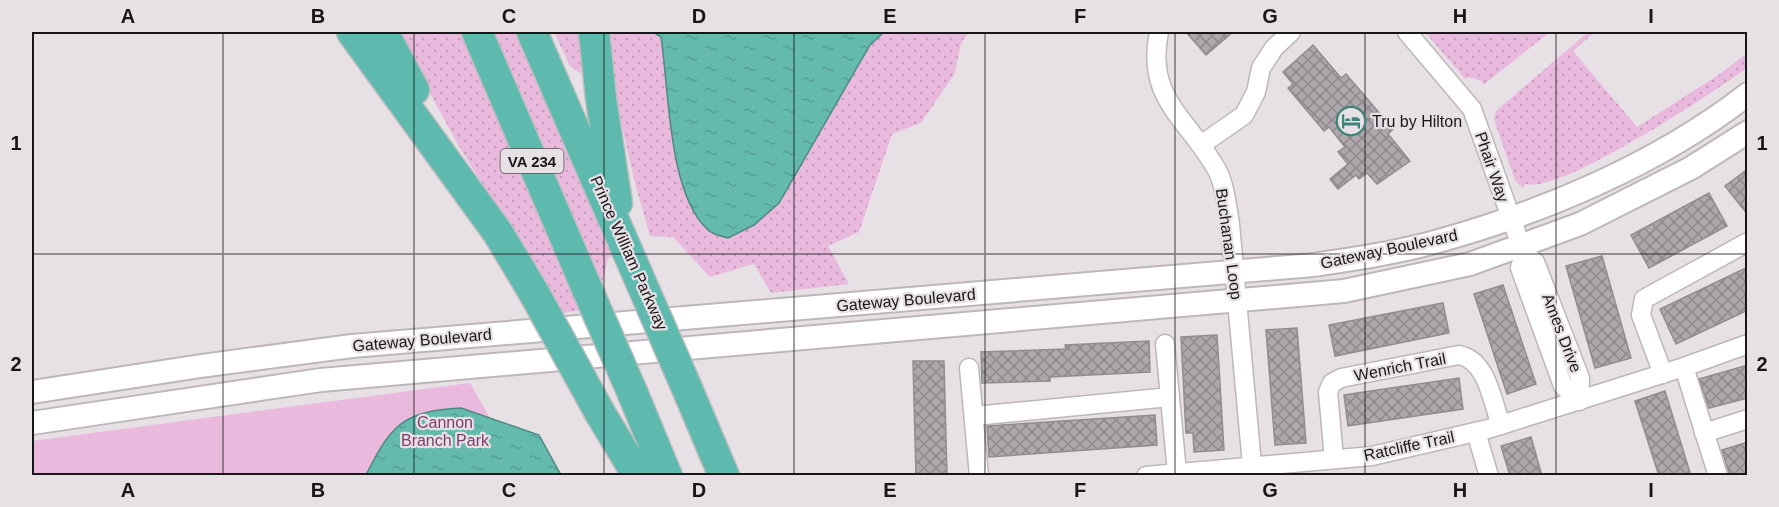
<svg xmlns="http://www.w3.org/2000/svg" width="1779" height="507" viewBox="0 0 1779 507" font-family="Helvetica,sans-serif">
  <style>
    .grass { fill: url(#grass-dots) }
    .green { fill: #e9b9de }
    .water { fill: url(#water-ripples); stroke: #4d8980; stroke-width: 1.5 }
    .building { fill: url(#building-cross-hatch); stroke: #928c90; stroke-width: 1.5 }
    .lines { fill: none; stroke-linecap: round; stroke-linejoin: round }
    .minor-casing { stroke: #bdb7bb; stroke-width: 21 }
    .tertiary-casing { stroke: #bdb7bb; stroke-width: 26 }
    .trunk-casing { stroke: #bebebe; stroke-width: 33 }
    .minor { stroke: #fff; stroke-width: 18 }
    .tertiary { stroke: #fff; stroke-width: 22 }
    .trunk { stroke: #5ebaae; stroke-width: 30 }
    .trunk-bridge-casing { stroke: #bebebe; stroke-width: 33; stroke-linecap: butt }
    .trunk-bridge { stroke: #5ebaae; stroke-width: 30 }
    .grid { fill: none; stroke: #181618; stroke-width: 1.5; stroke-opacity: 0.55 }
    .labels { text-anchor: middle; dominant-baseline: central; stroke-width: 4.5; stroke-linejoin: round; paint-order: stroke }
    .shield { fill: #e7e1e5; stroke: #565356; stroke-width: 1.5 }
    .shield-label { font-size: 15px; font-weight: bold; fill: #181618 }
    .poi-label { font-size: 16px; fill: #181618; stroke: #e7e1e5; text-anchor: start }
    .street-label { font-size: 16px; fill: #181618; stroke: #e7e1e5 }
    .park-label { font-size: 16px; fill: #7d3c71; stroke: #e7e1e5 }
    .neatline { fill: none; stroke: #181618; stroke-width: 2 }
    .grid-label { font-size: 20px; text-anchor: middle; font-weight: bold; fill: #181618 }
  </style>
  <defs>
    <pattern id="grass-dots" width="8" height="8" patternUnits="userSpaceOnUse" patternTransform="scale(1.5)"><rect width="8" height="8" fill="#e9b9de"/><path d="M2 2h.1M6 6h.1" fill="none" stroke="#c79ebe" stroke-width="1.8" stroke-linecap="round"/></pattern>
    <pattern id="water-ripples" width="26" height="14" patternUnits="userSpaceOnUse" patternTransform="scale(1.5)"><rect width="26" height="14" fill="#64baad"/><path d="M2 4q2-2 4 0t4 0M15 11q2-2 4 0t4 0" fill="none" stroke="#569f94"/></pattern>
    <pattern id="building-cross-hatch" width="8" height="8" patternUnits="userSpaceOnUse" patternTransform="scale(1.5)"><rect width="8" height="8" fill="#aea8ac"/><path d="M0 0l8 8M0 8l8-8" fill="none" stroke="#8d888b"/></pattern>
  </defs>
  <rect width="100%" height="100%" fill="#e7e1e5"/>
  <g class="grass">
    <polygon points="396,32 463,32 583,310 563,313 460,148"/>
    <polygon points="494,32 518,32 614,253 608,259 602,284"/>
    <polygon points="554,32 581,32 581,74 570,66"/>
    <path d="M607,32H653L661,37L665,65L779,203L870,45L884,32H969L961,43L955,73L921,123L892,134L859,232L828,246L849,284L771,293L754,264L710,277L673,237L650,236C630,169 615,102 607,32Z"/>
    <polygon points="1425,32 1550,32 1483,85 1482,81 1468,77 1465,79"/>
    <path d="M1587,33H1594L1573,51L1637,127L1720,74L1747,53V68C1714,92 1561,194 1526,184L1523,188L1515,180L1494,120L1496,111Z"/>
  </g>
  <polygon class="green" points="470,383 498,432 489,476 32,475 32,441"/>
  <g class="water">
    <path d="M653,32H884L870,45L779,203L754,225L728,238C721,236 711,234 707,229C668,192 669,89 661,37Z"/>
    <path d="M461,408L539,435L561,475H366C391,425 403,411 461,408Z"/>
  </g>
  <g class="building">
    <polygon points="1186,32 1233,32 1206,55"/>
    <polygon points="1313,45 1341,78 1346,74 1393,129 1388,134 1410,161 1377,184 1367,173 1359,179 1356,175 1338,189 1330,179 1348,164 1338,152 1345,147 1329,127 1324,131 1288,88 1293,84 1283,72"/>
    <polygon points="1748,169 1748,215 1725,186"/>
    <polygon points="1709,193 1727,226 1649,268 1631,235"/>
    <polygon points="1602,256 1631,358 1595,368 1566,266"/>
    <polygon points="1748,267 1748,310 1676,344 1660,309"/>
    <polygon points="1503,285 1536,384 1507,394 1474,294"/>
    <polygon points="1443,303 1449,333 1335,356 1329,325"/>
    <polygon points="1297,328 1306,443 1275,445 1266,330"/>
    <polygon points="1217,335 1224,450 1194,452 1193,433 1186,433 1181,337"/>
    <polygon points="1149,341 1150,372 1050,377 1050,381 982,383 981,352 1066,349 1065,345"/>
    <polygon points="913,361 944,361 947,476 916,476"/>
    <polygon points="1748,365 1748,398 1709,408 1699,379"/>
    <polygon points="1459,378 1463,409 1348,426 1344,395"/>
    <polygon points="1665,391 1691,476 1659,476 1635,401"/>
    <polygon points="1155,415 1157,445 989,457 987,426"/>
    <polygon points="1531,437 1542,476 1510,476 1501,446"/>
    <polygon points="1748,442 1748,476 1730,476 1722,450"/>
  </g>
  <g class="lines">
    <g class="minor-casing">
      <g id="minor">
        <path d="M1159,32C1145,99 1188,118 1217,170C1225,185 1227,206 1230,224L1253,476"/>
        <polyline points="1407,32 1472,109 1524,254"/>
        <polyline points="1201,145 1244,115 1256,92 1261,68 1274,48 1291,32"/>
        <polygon points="1524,254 1535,262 1580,378 1579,401 1563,386 1520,268"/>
        <polyline points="1165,344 1177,473"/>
        <polyline points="1684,367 1718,476"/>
        <polyline points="969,368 979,476"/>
        <polyline points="1663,374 1641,315 1644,299 1748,242"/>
        <polyline points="974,416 1170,397"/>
        <polyline points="1476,432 1489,476"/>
        <polyline points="1704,433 1748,419"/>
        <path d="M1334,459L1328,392L1332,383L1341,378L1459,355C1487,360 1492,401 1501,425"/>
        <polyline points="1146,476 1372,456 1488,429 1684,367 1748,344"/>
      </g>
    </g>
    <g class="tertiary-casing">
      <g id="tertiary">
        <path d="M32,392L201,366L352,346L1313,265C1354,259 1395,253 1435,242C1544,212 1658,164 1748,94"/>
        <polyline points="32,423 321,380 1344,291 1470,264 1580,224 1691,168 1748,132"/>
      </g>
    </g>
    <g class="trunk-casing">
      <g id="trunk">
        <polyline points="352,32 498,233 534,293"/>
        <polyline points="383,32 414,90"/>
        <polyline points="477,32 588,291"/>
        <polyline points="532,32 626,248"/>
        <polyline points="594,32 601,99 617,203"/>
        <polyline points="686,386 724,476"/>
        <polyline points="633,394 667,476"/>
        <polyline points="600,413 638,476"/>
      </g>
    </g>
    <use href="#minor" class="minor"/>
    <use href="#tertiary" class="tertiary"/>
    <use href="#trunk" class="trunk"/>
    <g class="trunk-bridge-casing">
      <g id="trunk-bridge">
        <polyline points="626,248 686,386"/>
        <polyline points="588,291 633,394"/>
        <polyline points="534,293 600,413"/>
      </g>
    </g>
    <use href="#trunk-bridge" class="trunk-bridge"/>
  </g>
  <path class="grid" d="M223,32V476M414,32V476M604,32V476M794,32V476M985,32V476M1175,32V476M1365,32V476M1556,32V476M32,254H1748"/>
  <defs>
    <g id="hotel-ring" transform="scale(1.5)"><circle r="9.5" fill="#e7e1e5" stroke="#3e847a" stroke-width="1.5"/><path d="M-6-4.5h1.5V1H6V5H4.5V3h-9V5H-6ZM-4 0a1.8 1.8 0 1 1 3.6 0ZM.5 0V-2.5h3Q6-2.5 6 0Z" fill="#3e847a"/></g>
  </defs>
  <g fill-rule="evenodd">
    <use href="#hotel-ring" x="1351" y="121"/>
  </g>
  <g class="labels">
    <rect class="shield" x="500.5" y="149" width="63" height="24" rx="4.5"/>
    <g class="shield-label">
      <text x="532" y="161">VA 234</text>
    </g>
    <g class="poi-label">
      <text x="1372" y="121">Tru by Hilton</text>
    </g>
    <g class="street-label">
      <text transform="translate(1492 167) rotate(71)">Phair Way</text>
      <text transform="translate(1229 244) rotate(82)">Buchanan Loop</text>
      <text transform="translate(1389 249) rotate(-12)">Gateway Boulevard</text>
      <text transform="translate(629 253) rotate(66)">Prince William Parkway</text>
      <text transform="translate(906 300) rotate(-5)">Gateway Boulevard</text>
      <text transform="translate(1562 333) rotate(69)">Ames Drive</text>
      <text transform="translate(422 340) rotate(-5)">Gateway Boulevard</text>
      <text transform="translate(1400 367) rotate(-11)">Wenrich Trail</text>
      <text transform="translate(1409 446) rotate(-12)">Ratcliffe Trail</text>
    </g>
    <g class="park-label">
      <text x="445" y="422">Cannon<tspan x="445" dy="18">Branch Park</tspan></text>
    </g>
  </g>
  <rect width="1779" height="507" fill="none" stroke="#e7e1e5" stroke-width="66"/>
  <rect x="33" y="33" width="1713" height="441" class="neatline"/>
  <g class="grid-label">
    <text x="128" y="23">A</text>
    <text x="318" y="23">B</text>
    <text x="509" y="23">C</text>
    <text x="699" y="23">D</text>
    <text x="890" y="23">E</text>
    <text x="1080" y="23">F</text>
    <text x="1270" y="23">G</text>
    <text x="1460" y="23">H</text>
    <text x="1651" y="23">I</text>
    <text x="16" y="150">1</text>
    <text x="1762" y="150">1</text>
    <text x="16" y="371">2</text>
    <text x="1762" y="371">2</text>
    <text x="128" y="497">A</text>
    <text x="318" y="497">B</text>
    <text x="509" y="497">C</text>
    <text x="699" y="497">D</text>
    <text x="890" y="497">E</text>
    <text x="1080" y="497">F</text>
    <text x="1270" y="497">G</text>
    <text x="1460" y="497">H</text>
    <text x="1651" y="497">I</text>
  </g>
</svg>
